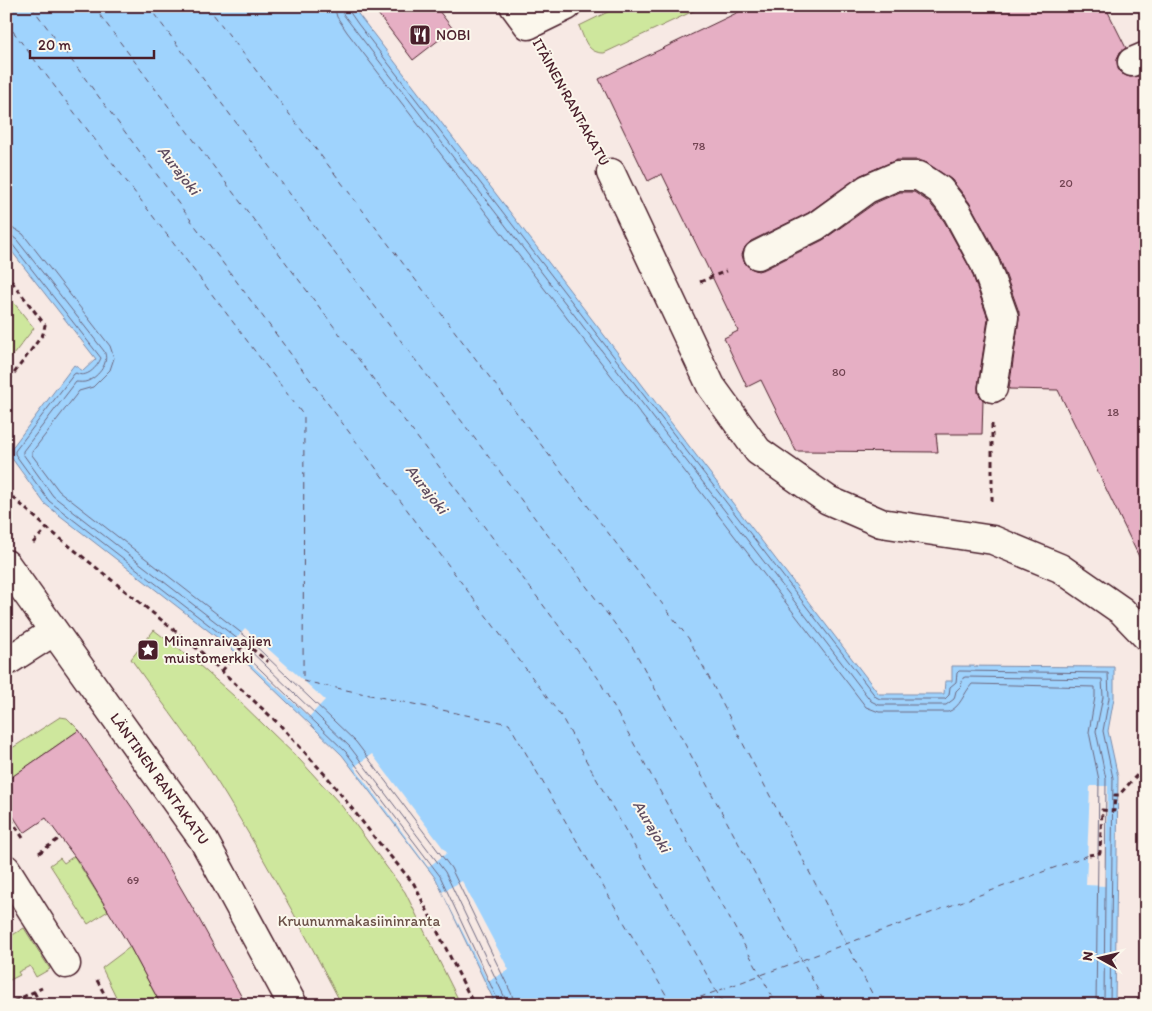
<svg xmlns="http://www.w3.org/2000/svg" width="1152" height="1011" viewBox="0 0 1152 1011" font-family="Itim,sans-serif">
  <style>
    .green { fill: #cee79d; stroke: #8c8364 }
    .water { fill: #9fd3fd; stroke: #7d8ba9 }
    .pier { fill: #f7e9e4 }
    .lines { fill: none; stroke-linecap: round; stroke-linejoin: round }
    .shore { stroke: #6c677f; stroke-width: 1 }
    .ferry { stroke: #5f4c60; stroke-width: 1; stroke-dasharray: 6 5; stroke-linecap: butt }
    .building { fill: #e6afc4; stroke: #4a1f2b }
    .minor-casing { stroke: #4a1f2b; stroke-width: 31 }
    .path { stroke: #4a1f2b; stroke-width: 3; stroke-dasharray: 5 4; stroke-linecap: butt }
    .minor { stroke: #fbf7ec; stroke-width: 28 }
    .labels { text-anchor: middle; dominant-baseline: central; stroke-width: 4; stroke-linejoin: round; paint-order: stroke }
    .number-label { font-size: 12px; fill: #714351 }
    .poi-label { font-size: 15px; fill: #4a1f2b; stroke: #fbf7ec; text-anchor: start }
    .street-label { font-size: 15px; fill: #4a1f2b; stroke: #fbf7ec }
    .park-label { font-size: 15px; fill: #6b5148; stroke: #fbf7ec }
    .water-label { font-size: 16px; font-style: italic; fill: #5f4c60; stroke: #fbf7ec }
  </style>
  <rect width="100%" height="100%" fill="#f7e9e4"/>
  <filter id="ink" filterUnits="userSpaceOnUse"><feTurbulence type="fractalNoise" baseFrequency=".02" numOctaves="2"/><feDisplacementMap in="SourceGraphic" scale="10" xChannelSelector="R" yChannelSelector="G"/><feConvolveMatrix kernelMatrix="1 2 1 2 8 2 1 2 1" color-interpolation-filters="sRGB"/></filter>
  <g filter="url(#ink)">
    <g class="green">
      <path d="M620,6H704L604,53C587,53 585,40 579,26Z"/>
      <polygon points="6,293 34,328 6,364"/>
      <path d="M154,630L199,665L234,696L300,760L341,805L405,892L461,1005H342C300,924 257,844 208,767C184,730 156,695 131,659Z"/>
      <polygon points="60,717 67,718 79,730 6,781 6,752"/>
      <polygon points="74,856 108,911 88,924 50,865 60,858 64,863"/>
      <polygon points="24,928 50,969 36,977 30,966 18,972 20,975 6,982 6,939"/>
      <polygon points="130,947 161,1005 120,1005 102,968"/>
    </g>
    <polygon class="water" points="6,6 352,6 879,694 944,694 945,681 952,681 952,666 1114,667 1114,698 1108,731 1118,777 1115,1005 496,1005 436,879 342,755 232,649 45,504 8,453 74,365 83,371 96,359 6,244"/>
    <g class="pier">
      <polygon points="245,628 325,700 309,717 230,645"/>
      <polygon points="372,754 447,853 428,867 354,767"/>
      <polygon points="1090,786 1108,786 1105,886 1086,885"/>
      <polygon points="462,881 509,970 488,981 442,892"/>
    </g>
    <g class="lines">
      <g class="shore">
        <path d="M334,6L337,17L347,32L866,707L879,712H948C961,707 963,694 972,684L1095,687V697L1089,732L1099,780L1096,1005"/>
        <polyline points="342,6 343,14 353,27 871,701 879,705 946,705 954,699 956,691 961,686 963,678 965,677 1102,679 1103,697 1096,731 1106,779 1104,1005"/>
        <polyline points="348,6 349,11 358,24 876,697 880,699 945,699 949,695 950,687 956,682 957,673 959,671 1108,673 1109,698 1103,731 1113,778 1110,1005"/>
        <polyline points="6,227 15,229 23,234 110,346 114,358 110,370 93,387 79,391 32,452 32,455 59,491 244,635 356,742 451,868 512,995 514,1005"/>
        <path d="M6,235L12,236L17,240L104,351C110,362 99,376 88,381C84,383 79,382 76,382L23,451V454L53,496L239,640L350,747L445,872L505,998L507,1005"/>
        <path d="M6,241L12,244L101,358C97,368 86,379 76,373L74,374L15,451V454L49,501L235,645L346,752L440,876L500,1005"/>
      </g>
      <g class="ferry">
        <polyline points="31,6 561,716 724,1005"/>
        <polyline points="93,6 598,678 777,1005"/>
        <polyline points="148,6 633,648 826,1005"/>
        <polyline points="207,6 689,639 878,1005"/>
        <polyline points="6,22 304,416 303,681 509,724 672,1005"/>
        <polyline points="679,1005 1089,855"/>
      </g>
    </g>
    <g class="building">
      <polygon points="372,6 435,6 453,29 413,60"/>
      <polygon points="751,6 1105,6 1126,48 1120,52 1117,60 1118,69 1122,74 1130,77 1139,76 1146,89 1146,571 1058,390 1009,389 1019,319 1019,312 1000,259 969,202 952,180 927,163 919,160 897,160 861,175 808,213 751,241 745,247 742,255 744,262 750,268 758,271 765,269 823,240 875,203 900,192 914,192 929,202 944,221 971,270 988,319 978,386 978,393 983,400 982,434 936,434 938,452 796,451 761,380 747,387 724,338 738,331 706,264 662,174 648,181 599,79"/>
      <polygon points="79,730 146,828 199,919 246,1005 161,1005 130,947 80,864 46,818 24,833 6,805 6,781"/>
    </g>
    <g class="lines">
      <g class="minor-casing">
        <g id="minor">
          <polyline points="514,6 528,25 567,6"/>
          <polyline points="1132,62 1146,56"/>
          <polyline points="611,173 711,386 758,451 828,500 881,523 993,540 1060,568 1122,611 1146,636"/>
          <polyline points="758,255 816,226 867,189 897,176 919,176 940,190 957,212 985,264 1004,317 993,388"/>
          <path id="s1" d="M6,564L204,841L293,1005"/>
          <polyline points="6,662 53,632"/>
          <polyline points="6,869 66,964"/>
        </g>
      </g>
      <g class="path">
        <polyline points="545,56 594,142"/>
        <polyline points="6,274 45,325 43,334 6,384"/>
        <polyline points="700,282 726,271"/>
        <polyline points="992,424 992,505"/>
        <polyline points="6,491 47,528 200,651 280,725 328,778 375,838 414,884 474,1005"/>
        <polyline points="1144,525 1146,528"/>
        <polyline points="33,543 47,528"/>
        <polyline points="222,671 245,643 268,662"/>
        <polyline points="6,811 23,838"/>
        <polyline points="39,853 60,838"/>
        <polyline points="1089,855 1100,853 1102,810 1114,811 1115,795 1119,795 1146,765"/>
        <polyline points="97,980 110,1005"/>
        <polyline points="34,992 41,1005"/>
        <polyline points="6,1005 42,988"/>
        <polyline points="480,1005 501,998 505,1005"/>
      </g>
      <use href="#minor" class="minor"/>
    </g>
  </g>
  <defs>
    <g id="restaurant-square" transform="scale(1.125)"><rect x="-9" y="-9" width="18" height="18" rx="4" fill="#4a1f2b" stroke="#fbf7ec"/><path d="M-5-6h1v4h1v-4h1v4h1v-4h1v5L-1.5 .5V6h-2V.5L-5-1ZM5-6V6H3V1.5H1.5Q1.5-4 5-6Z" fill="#fff"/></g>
    <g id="sight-square" transform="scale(1.125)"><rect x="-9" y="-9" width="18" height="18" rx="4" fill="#4a1f2b" stroke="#fbf7ec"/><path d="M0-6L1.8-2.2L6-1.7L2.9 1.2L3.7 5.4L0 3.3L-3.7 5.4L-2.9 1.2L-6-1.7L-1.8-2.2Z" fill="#fff"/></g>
  </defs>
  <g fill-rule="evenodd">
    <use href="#restaurant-square" x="420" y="35"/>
    <use href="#sight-square" x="148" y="650"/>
  </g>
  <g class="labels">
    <g class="number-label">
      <text x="699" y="146">78</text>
      <text x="1066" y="183">20</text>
      <text x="839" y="372">80</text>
      <text x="1113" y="412">18</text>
      <text x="133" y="880">69</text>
    </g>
    <g class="poi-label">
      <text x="436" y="35">NOBI</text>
      <text x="164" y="641">Miinanraivaajien<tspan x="164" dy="17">muistomerkki</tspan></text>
    </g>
    <g class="street-label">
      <text transform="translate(571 102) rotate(61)">ITÄINEN RANTAKATU</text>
      <text stroke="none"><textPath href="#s1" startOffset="264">LÄNTINEN RANTAKATU</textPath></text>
    </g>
    <g class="park-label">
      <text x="359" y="921">Kruununmakasiininranta</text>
    </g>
    <g class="water-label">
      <text transform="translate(179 170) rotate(52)">Aurajoki</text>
      <text transform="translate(427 489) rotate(52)">Aurajoki</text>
      <text transform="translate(652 826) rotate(59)">Aurajoki</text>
    </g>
  </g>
  <rect width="1152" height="1011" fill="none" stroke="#fbf7ec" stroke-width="25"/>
  <rect x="12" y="12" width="1127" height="986" fill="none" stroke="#4a1f2b" stroke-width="2" filter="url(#ink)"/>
  <g transform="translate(1100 958) rotate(278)" stroke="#fbf7ec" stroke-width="4" paint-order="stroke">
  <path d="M0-4L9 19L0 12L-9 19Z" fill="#4a1f2b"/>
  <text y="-8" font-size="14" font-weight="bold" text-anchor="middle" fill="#4a1f2b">N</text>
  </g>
  <path d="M30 50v8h124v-8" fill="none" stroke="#4a1f2b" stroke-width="2.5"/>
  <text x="38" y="50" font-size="15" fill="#4a1f2b" stroke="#fbf7ec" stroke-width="4" paint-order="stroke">20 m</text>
</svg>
